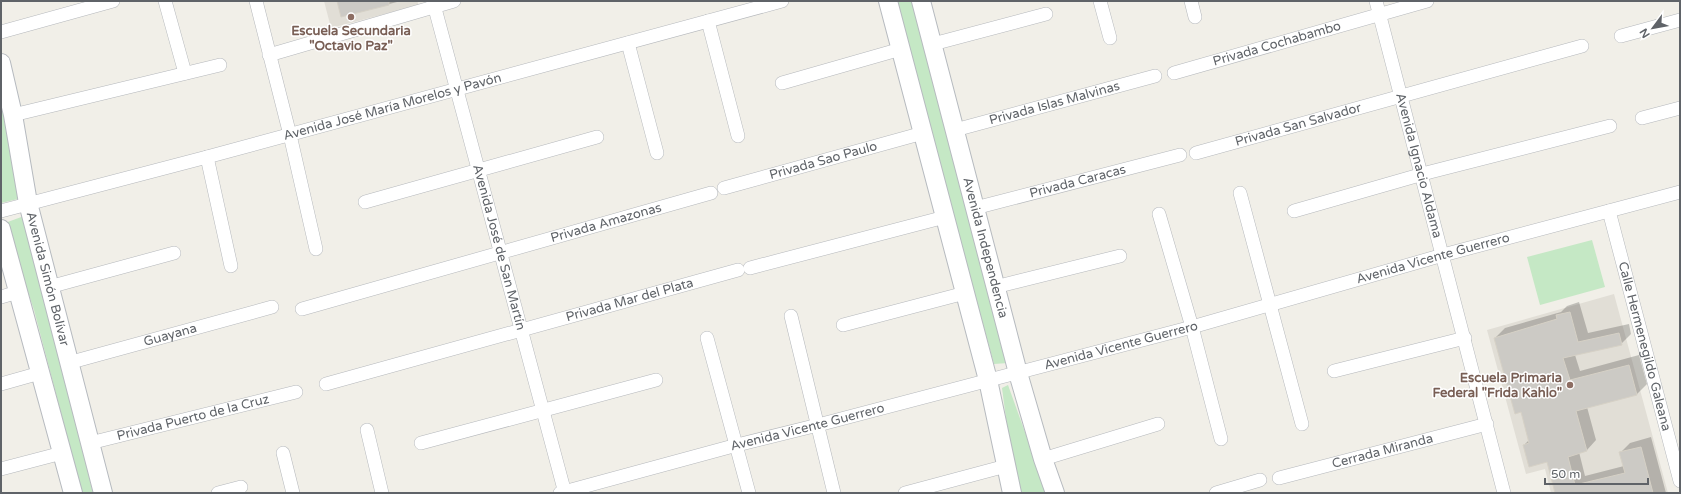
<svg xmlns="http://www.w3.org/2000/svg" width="1681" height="494" viewBox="0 0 1681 494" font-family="'Varela Round',sans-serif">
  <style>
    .education { fill: #e1ded6 }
    .green { fill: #c5e8c5 }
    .shadow { fill: #0003 }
    .building { fill: #cccac5; stroke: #d6d1c6 }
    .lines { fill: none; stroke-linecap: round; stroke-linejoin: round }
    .minor-casing { stroke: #b5b8bc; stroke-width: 14 }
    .secondary-casing { stroke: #b6babf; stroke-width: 20 }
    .minor { stroke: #fff; stroke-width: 13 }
    .secondary { stroke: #fff; stroke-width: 18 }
    .education-dot { fill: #8d6e63; stroke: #fff; stroke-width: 1.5 }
    .labels { text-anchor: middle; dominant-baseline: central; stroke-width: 3; stroke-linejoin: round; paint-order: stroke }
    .education-label { font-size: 13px; font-weight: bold; fill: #785e54; stroke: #fff }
    .street-label { font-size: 13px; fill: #5f6368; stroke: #fff }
  </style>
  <rect width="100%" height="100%" fill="#f1efe8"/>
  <g class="education">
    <polygon points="324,1 417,1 419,5 331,28"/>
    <polygon points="1614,294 1668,493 1551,493 1545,469 1526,474 1487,330"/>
  </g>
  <g class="green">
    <polygon points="894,1 912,1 1008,363 994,364"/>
    <polygon points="1,102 18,199 1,203"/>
    <polygon points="24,216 93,493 82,493 34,310 5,223"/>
    <polygon points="1592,240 1605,287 1540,305 1527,257"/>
    <polygon points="1008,385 1047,493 1019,493 1012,464 1002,388"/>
  </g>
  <g class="shadow">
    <polygon points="338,1 401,1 342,16"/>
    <polygon points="1579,302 1588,333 1629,324 1631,334 1621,344 1575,355 1580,371 1639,355 1647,384 1637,394 1587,407 1596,440 1587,450 1579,452 1585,476 1624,466 1620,453 1630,443 1651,437 1666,493 1556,493 1548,461 1524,445 1529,440 1522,411 1495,338 1505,328 1561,312 1567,306"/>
  </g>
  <g class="building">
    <polygon points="337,1 389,1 389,5 341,17"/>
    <polygon points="1570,312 1578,342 1619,333 1622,345 1563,358 1570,380 1629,365 1637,395 1576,411 1587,451 1568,457 1575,485 1625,473 1619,452 1641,447 1653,493 1555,493 1547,462 1529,467 1523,445 1529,443 1521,412 1515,414 1494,338 1557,319 1556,315"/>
  </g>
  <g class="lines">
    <g class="minor-casing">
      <g id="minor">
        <polyline points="165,1 185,73"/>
        <polyline points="256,1 290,135 316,249"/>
        <path id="s1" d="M433,1L565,493"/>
        <polyline points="1100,1 1110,38"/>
        <polyline points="1191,1 1195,17"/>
        <path id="s2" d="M1376,1L1504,493"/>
        <polyline points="708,21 738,136"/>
        <polyline points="1,32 113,1"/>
        <polyline points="1621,36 1680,20"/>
        <polyline points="628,43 657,153"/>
        <polyline points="933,44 1046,14"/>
        <polyline points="269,55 454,1"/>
        <path id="s3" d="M1174,73L1427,1"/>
        <polyline points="782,83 901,49"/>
        <polyline points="13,115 220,65"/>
        <polyline points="1642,118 1680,108"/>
        <path id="s4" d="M955,130L1155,76"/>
        <path id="s5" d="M1196,153L1582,46"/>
        <polyline points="207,157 231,266"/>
        <path id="s6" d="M724,188L923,133"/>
        <polyline points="1240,193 1302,424"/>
        <polyline points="365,202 597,137"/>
        <path id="s7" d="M975,208L1180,155"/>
        <path id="s8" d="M1,211L207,157L782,1"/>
        <polyline points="1294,211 1430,172 1610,126"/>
        <path id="s9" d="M1609,211L1680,481"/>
        <polyline points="1159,214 1192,327 1221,439"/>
        <polyline points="750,268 945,217"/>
        <polyline points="49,287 174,253"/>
        <polyline points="995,287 1120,256"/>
        <polyline points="1,297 18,292"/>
        <path id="s10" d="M302,309L711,193"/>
        <polyline points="791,316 834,493"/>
        <polyline points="843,325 965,293"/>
        <polyline points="707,338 749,493"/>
        <path id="s11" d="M68,363L272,307"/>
        <polyline points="1334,371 1465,338"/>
        <polyline points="1,384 40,373"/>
        <path id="s12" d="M326,384L738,270"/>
        <polyline points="367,430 382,493"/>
        <path id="s13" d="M90,443L296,392"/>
        <polyline points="421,443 656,380"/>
        <polyline points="283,453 293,493"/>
        <polyline points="1043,459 1158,424"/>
        <polyline points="1,469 62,453"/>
        <path id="s14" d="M1279,478L1487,424"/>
        <polyline points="218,493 241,487"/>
        <path id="s15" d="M560,493L737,445L818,425L1192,327L1443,255L1680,192"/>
        <polyline points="905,493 1006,466"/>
        <polyline points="1216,493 1260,480"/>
      </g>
    </g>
    <g class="secondary-casing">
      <g id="secondary">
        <polyline points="888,1 988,380 1012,493"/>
        <path id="s16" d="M921,1L1018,373L1043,459L1055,493"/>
        <path id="s17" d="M1,63L13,115L28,203L103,493"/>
        <polyline points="1,229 73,493"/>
      </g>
    </g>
    <use href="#minor" class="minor"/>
    <use href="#secondary" class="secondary"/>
  </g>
  <g class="education-dot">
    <circle cx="351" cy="17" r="4"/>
    <circle cx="1570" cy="385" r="4"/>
  </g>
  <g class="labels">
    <g class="education-label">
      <text x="351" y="31">Escuela Secundaria<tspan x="351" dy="15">"Octavio Paz"</tspan></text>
      <text x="1562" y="378" text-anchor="end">Escuela Primaria<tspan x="1562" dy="15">Federal "Frida Kahlo"</tspan></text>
    </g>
    <g class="street-label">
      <text stroke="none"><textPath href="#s3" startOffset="107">Privada Cochabambo</textPath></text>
      <text stroke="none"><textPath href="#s4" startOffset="103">Privada Islas Malvinas</textPath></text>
      <text stroke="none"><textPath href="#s8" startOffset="405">Avenida José María Morelos y Pavón</textPath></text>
      <text stroke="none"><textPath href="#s5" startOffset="106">Privada San Salvador</textPath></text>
      <text stroke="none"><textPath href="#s6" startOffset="103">Privada Sao Paulo</textPath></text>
      <text stroke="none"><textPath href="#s2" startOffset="170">Avenida Ignacio Aldama</textPath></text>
      <text stroke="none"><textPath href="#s7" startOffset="106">Privada Caracas</textPath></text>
      <text stroke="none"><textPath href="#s10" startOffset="316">Privada Amazonas</textPath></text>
      <text stroke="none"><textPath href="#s1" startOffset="255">Avenida José de San Martín</textPath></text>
      <text stroke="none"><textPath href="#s16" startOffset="255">Avenida Independencia</textPath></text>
      <text stroke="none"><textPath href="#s15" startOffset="904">Avenida Vicente Guerrero</textPath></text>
      <text stroke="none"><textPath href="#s17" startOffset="221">Avenida Simón Bolívar</textPath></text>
      <text stroke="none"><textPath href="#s12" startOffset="315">Privada Mar del Plata</textPath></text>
      <text stroke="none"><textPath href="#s11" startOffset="106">Guayana</textPath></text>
      <text stroke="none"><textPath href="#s15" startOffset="580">Avenida Vicente Guerrero</textPath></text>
      <text stroke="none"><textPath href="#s9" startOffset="140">Calle Hermenegildo Galeana</textPath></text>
      <text stroke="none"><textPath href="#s13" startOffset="106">Privada Puerto de la Cruz</textPath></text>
      <text stroke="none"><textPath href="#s15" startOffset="256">Avenida Vicente Guerrero</textPath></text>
      <text stroke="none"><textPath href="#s14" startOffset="107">Cerrada Miranda</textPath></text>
    </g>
  </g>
  <rect width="1681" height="494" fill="none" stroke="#5f6368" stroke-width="4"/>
  <g transform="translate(1653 28) rotate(238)" stroke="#ffffff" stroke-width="3" paint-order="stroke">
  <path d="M0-3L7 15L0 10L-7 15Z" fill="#5f6368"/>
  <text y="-6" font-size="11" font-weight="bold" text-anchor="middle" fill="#5f6368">N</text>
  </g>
  <path d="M1545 478v6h103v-6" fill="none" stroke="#5f6368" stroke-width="2"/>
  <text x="1551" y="478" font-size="12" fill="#5f6368" stroke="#ffffff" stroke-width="3" paint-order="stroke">50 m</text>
</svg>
